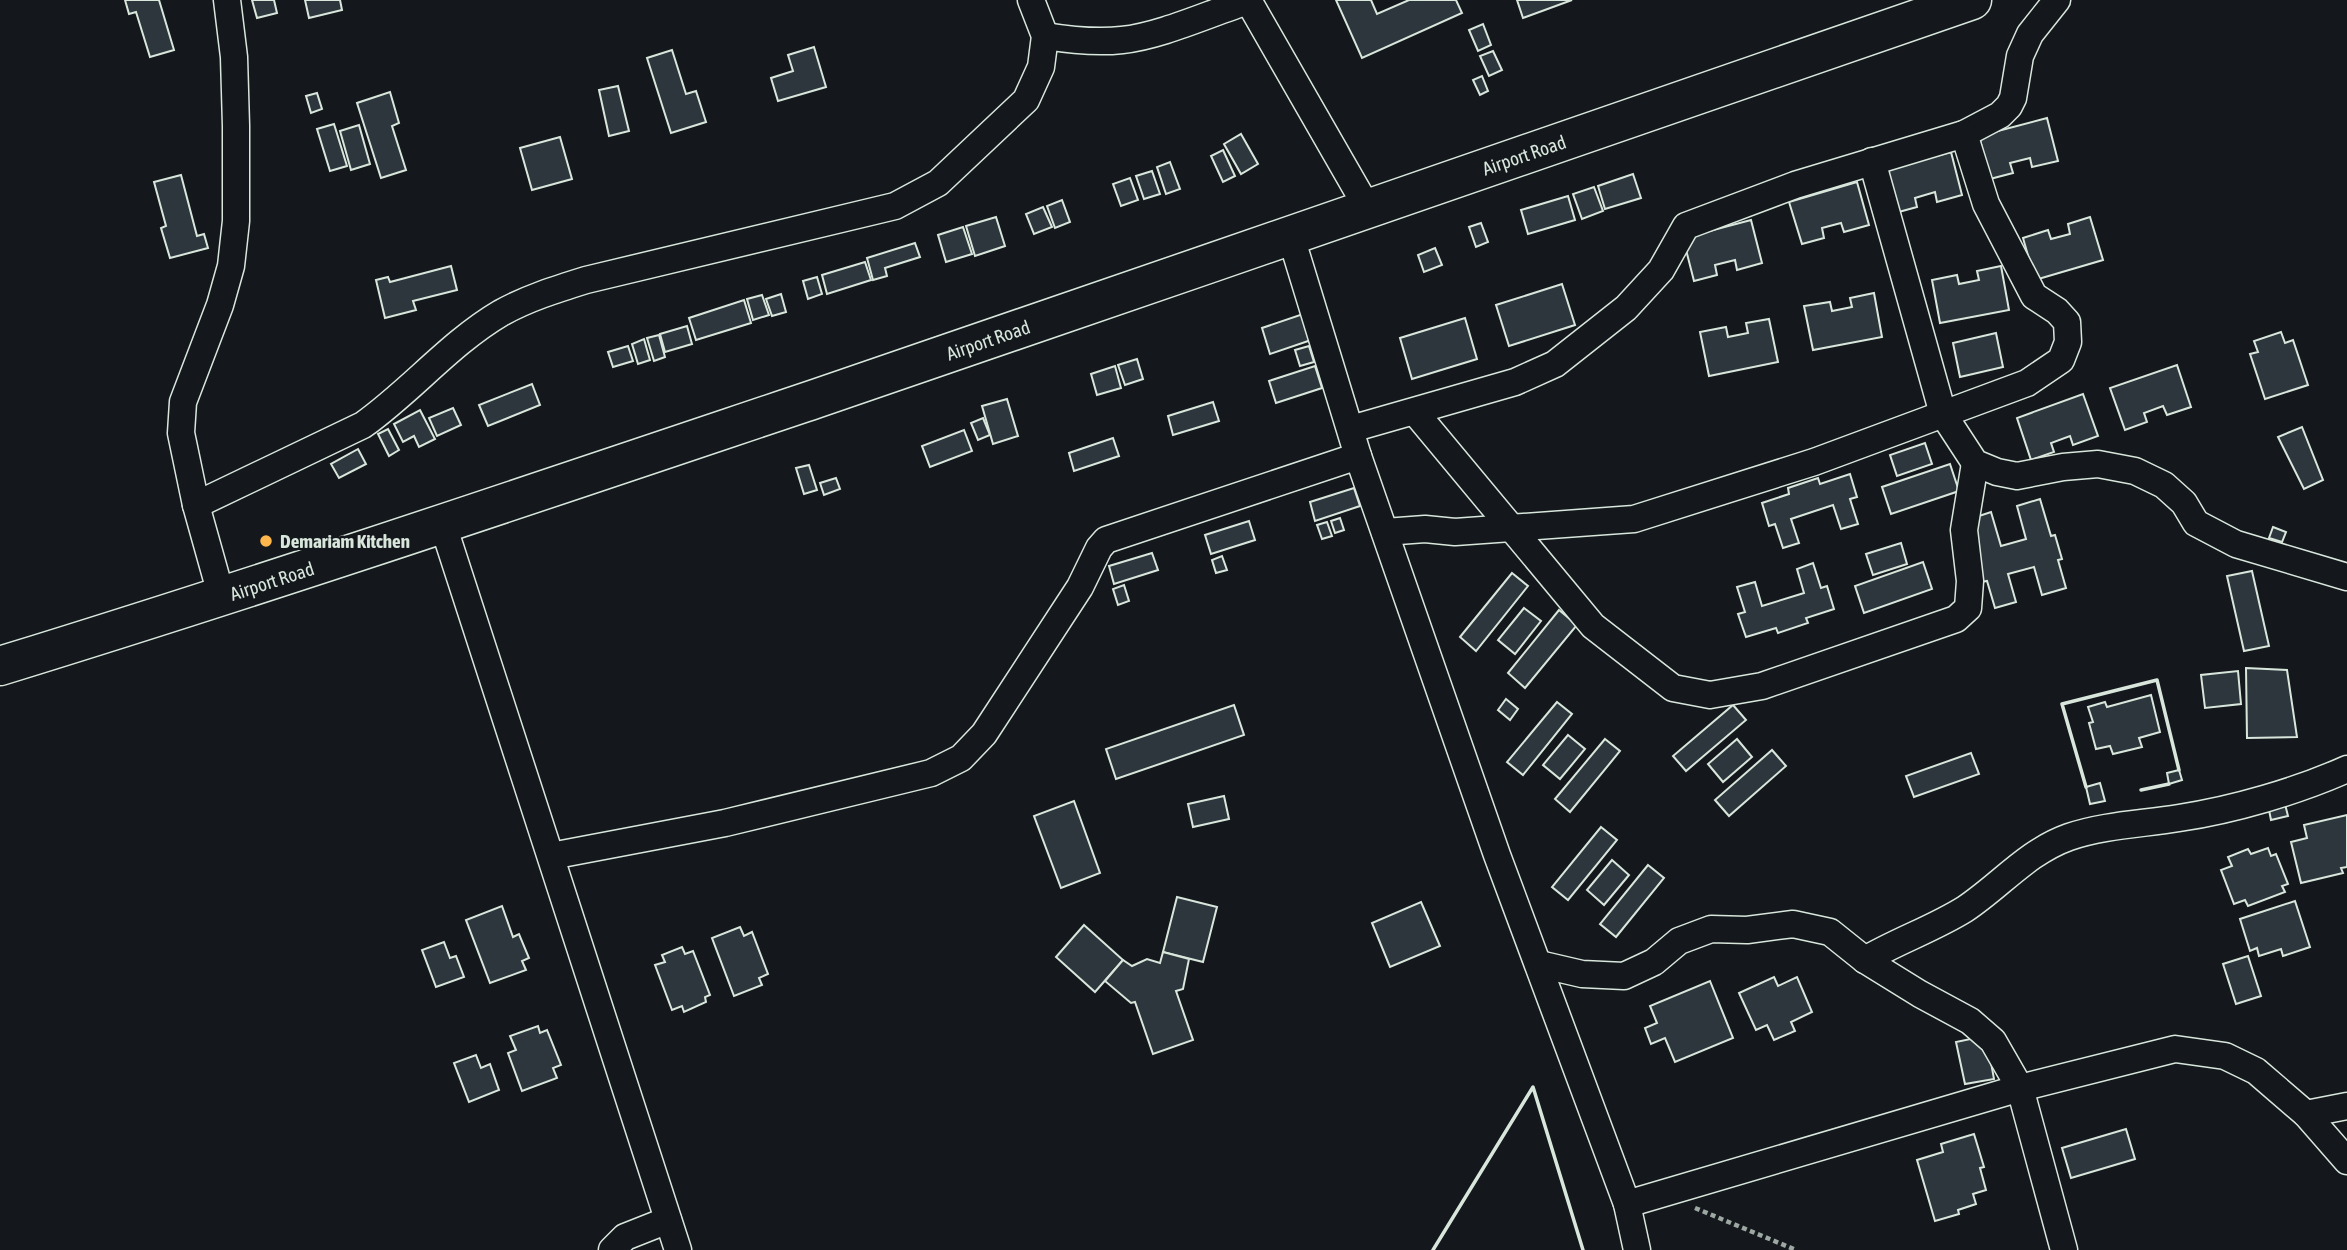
<svg xmlns="http://www.w3.org/2000/svg" width="2347" height="1250" viewBox="0 0 2347 1250" font-family="'Asap Condensed',sans-serif">
  <style>
    .building { fill: #2c363c; stroke: #d8e6dc; stroke-width: 2 }
    .lines { fill: none; stroke-linecap: round; stroke-linejoin: round }
    .minor-casing { stroke: #d8e6dc; stroke-width: 29 }
    .highway-casing { stroke: #d8e6dc; stroke-width: 41 }
    .path { stroke: #9da8a2; stroke-width: 4.5; stroke-dasharray: 5 3.5; stroke-linecap: butt }
    .minor { stroke: #14181c; stroke-width: 26 }
    .highway { stroke: #14181c; stroke-width: 38 }
    .wall { stroke: #d8e6dc; stroke-width: 3.5 }
    .poi-dot { fill: #ffb74d; stroke: #14181c; stroke-width: 2.5 }
    .labels { text-anchor: middle; dominant-baseline: central; stroke-width: 5; stroke-linejoin: round; paint-order: stroke }
    .street-label { font-size: 19px; fill: #d8e6dc; stroke: #14181c }
    .poi-label { font-size: 19px; font-weight: bold; fill: #d8e6dc; stroke: #14181c; text-anchor: start }
  </style>
  <rect width="100%" height="100%" fill="#14181c"/>
  <g class="building">
    <polygon points="125,0 159,0 174,50 150,57 136,12 129,14"/>
    <polygon points="252,0 274,0 277,13 257,18"/>
    <polygon points="305,0 340,0 342,10 309,18"/>
    <polygon points="1336,0 1371,0 1377,14 1409,0 1456,0 1462,13 1362,58"/>
    <polygon points="1517,0 1572,0 1523,18"/>
    <polygon points="1483,24 1491,45 1478,51 1469,30"/>
    <polygon points="814,47 826,87 778,101 771,78 793,71 788,55"/>
    <polygon points="672,50 686,94 696,91 706,122 671,133 647,58"/>
    <polygon points="1493,51 1502,70 1489,76 1480,56"/>
    <polygon points="1482,76 1488,91 1480,95 1473,80"/>
    <polygon points="618,86 629,131 609,136 599,90"/>
    <polygon points="390,92 399,123 392,126 406,170 381,178 357,103"/>
    <polygon points="317,93 322,109 311,113 306,96"/>
    <polygon points="2047,118 2058,161 2032,167 2030,158 2010,163 2013,173 1990,179 1979,136"/>
    <polygon points="334,124 347,166 330,171 317,129"/>
    <polygon points="359,125 370,164 351,170 340,131"/>
    <polygon points="1241,134 1258,164 1241,174 1224,144"/>
    <polygon points="560,137 572,179 532,190 520,148"/>
    <polygon points="1223,150 1235,176 1223,182 1211,156"/>
    <polygon points="1951,152 1962,195 1937,202 1935,192 1915,198 1917,207 1895,213 1883,170"/>
    <polygon points="1170,162 1180,189 1166,194 1157,167"/>
    <polygon points="1152,171 1160,194 1144,199 1136,176"/>
    <polygon points="1633,174 1641,198 1605,209 1598,186"/>
    <polygon points="181,175 197,236 204,234 208,248 170,258 161,228 166,226 154,182"/>
    <polygon points="1130,178 1138,200 1121,206 1113,184"/>
    <polygon points="1857,182 1869,225 1844,232 1841,223 1822,228 1824,238 1802,244 1789,202"/>
    <polygon points="1594,187 1603,211 1582,219 1573,194"/>
    <polygon points="1568,196 1575,220 1528,234 1521,210"/>
    <polygon points="1062,200 1070,222 1055,228 1047,206"/>
    <polygon points="1043,207 1052,227 1034,234 1026,214"/>
    <polygon points="996,217 1005,246 975,256 966,226"/>
    <polygon points="2090,217 2103,260 2035,280 2023,238 2048,230 2051,239 2070,234 2068,224"/>
    <polygon points="1751,220 1762,263 1737,270 1735,260 1715,265 1717,275 1694,281 1683,238"/>
    <polygon points="1481,223 1488,242 1476,247 1469,227"/>
    <polygon points="963,227 972,254 946,262 938,235"/>
    <polygon points="915,243 920,257 885,268 887,276 873,280 867,258"/>
    <polygon points="1435,248 1442,265 1424,272 1418,255"/>
    <polygon points="865,262 871,280 827,294 822,275"/>
    <polygon points="451,266 457,290 413,301 416,310 385,318 376,280 388,277 390,282"/>
    <polygon points="2001,266 2009,310 1940,323 1932,280 1957,275 1959,284 1979,280 1977,271"/>
    <polygon points="817,277 822,294 808,299 803,281"/>
    <polygon points="1562,284 1575,325 1509,346 1496,305"/>
    <polygon points="1874,293 1882,337 1813,350 1804,306 1830,302 1832,311 1852,307 1850,298"/>
    <polygon points="781,294 786,312 772,316 766,299"/>
    <polygon points="762,295 769,315 753,320 747,299"/>
    <polygon points="744,300 751,323 696,340 689,318"/>
    <polygon points="1306,313 1314,339 1270,354 1262,328"/>
    <polygon points="1465,318 1477,359 1412,379 1400,338"/>
    <polygon points="1769,319 1778,362 1709,376 1700,332 1726,327 1728,337 1748,333 1746,323"/>
    <polygon points="687,326 692,344 665,352 660,334"/>
    <polygon points="2281,332 2285,343 2293,340 2308,385 2265,399 2250,354 2258,352 2254,341"/>
    <polygon points="1996,333 2003,367 1960,377 1953,343"/>
    <polygon points="659,335 665,357 654,361 647,338"/>
    <polygon points="644,339 650,360 638,364 632,344"/>
    <polygon points="628,346 633,361 613,367 608,352"/>
    <polygon points="1309,346 1314,362 1300,366 1295,350"/>
    <polygon points="1137,359 1143,379 1125,385 1118,365"/>
    <polygon points="2177,365 2191,407 2167,415 2163,406 2144,413 2147,422 2125,430 2110,388"/>
    <polygon points="1115,366 1121,388 1097,395 1091,374"/>
    <polygon points="1315,366 1322,388 1276,403 1269,381"/>
    <polygon points="532,384 540,405 488,426 479,405"/>
    <polygon points="2083,394 2098,436 2073,445 2070,436 2051,443 2054,452 2031,460 2017,418"/>
    <polygon points="1007,399 1018,436 993,444 982,406"/>
    <polygon points="1213,402 1219,421 1173,435 1168,416"/>
    <polygon points="453,408 461,425 437,436 429,418"/>
    <polygon points="420,410 435,439 419,447 414,436 403,442 394,424"/>
    <polygon points="983,418 990,435 978,440 971,423"/>
    <polygon points="2302,427 2323,480 2304,489 2278,437"/>
    <polygon points="388,429 399,450 389,456 378,434"/>
    <polygon points="964,430 972,451 930,467 922,446"/>
    <polygon points="1113,438 1119,456 1074,471 1069,453"/>
    <polygon points="1925,443 1932,464 1897,476 1890,455"/>
    <polygon points="358,449 366,464 339,478 331,464"/>
    <polygon points="1950,464 1959,491 1891,514 1882,487"/>
    <polygon points="809,465 817,490 804,494 796,468"/>
    <polygon points="1850,474 1857,497 1850,499 1858,524 1841,529 1833,505 1791,519 1799,543 1783,548 1775,524 1769,526 1762,503 1789,494 1788,488 1818,478 1820,484"/>
    <polygon points="836,478 840,489 824,495 820,483"/>
    <polygon points="1354,488 1360,506 1315,521 1310,502"/>
    <polygon points="2040,499 2051,536 2055,535 2062,559 2058,560 2066,588 2042,595 2034,567 2008,574 2016,602 1995,608 1987,581 1981,582 1970,519 1991,512 2001,546 2026,539 2017,506"/>
    <polygon points="1340,518 1344,530 1335,533 1331,521"/>
    <polygon points="1249,521 1255,540 1211,554 1205,535"/>
    <polygon points="1327,522 1332,536 1322,539 1317,525"/>
    <polygon points="2273,527 2286,532 2282,542 2269,538"/>
    <polygon points="1901,543 1907,564 1873,575 1866,554"/>
    <polygon points="1152,553 1158,570 1114,584 1109,566"/>
    <polygon points="1222,556 1227,570 1216,573 1212,560"/>
    <polygon points="1923,562 1932,589 1864,613 1855,586"/>
    <polygon points="1813,563 1821,588 1827,586 1834,609 1806,618 1808,623 1778,633 1776,628 1746,637 1738,614 1745,612 1737,587 1755,582 1762,606 1804,593 1797,569"/>
    <polygon points="2252,571 2269,646 2244,651 2227,576"/>
    <polygon points="1512,573 1528,586 1476,651 1460,637"/>
    <polygon points="1124,585 1129,601 1118,605 1113,589"/>
    <polygon points="1524,608 1541,621 1515,654 1498,640"/>
    <polygon points="1559,610 1577,625 1525,688 1508,673"/>
    <polygon points="2246,668 2287,670 2297,737 2247,738"/>
    <polygon points="2238,671 2241,704 2205,708 2201,675"/>
    <polygon points="2151,695 2160,732 2139,738 2142,747 2113,754 2110,746 2096,749 2089,723 2093,722 2088,707 2105,702 2107,707"/>
    <polygon points="1506,699 1518,709 1510,720 1498,710"/>
    <polygon points="1557,702 1572,714 1523,775 1507,762"/>
    <polygon points="1234,705 1244,735 1116,779 1106,749"/>
    <polygon points="1733,705 1746,720 1686,771 1673,756"/>
    <polygon points="1568,735 1585,749 1560,779 1543,765"/>
    <polygon points="1605,739 1620,751 1570,812 1555,799"/>
    <polygon points="1737,739 1752,757 1723,782 1708,764"/>
    <polygon points="1772,750 1786,766 1729,816 1715,800"/>
    <polygon points="1971,753 1979,774 1914,797 1906,776"/>
    <polygon points="2179,770 2182,780 2169,784 2167,773"/>
    <polygon points="2100,783 2105,801 2090,804 2086,787"/>
    <polygon points="1224,796 1229,819 1193,827 1188,804"/>
    <polygon points="2283,796 2288,816 2271,820 2267,800"/>
    <polygon points="1074,801 1100,873 1061,888 1034,816"/>
    <polygon points="2347,815 2347,867 2341,868 2343,873 2301,883 2291,842 2307,838 2304,825"/>
    <polygon points="1601,827 1617,840 1568,900 1552,887"/>
    <polygon points="2268,848 2271,856 2276,854 2288,884 2282,886 2285,892 2248,906 2245,900 2234,904 2221,870 2232,866 2228,857 2248,849 2251,854"/>
    <polygon points="1612,860 1629,875 1604,905 1587,890"/>
    <polygon points="1648,865 1664,878 1616,937 1600,924"/>
    <polygon points="1177,897 1217,907 1203,962 1163,952"/>
    <polygon points="2295,901 2310,947 2283,956 2281,949 2259,956 2257,948 2250,951 2240,919"/>
    <polygon points="1421,902 1440,946 1390,967 1372,923"/>
    <polygon points="502,906 513,937 519,934 529,958 522,961 526,970 490,983 466,920"/>
    <polygon points="1084,925 1123,960 1095,992 1056,957"/>
    <polygon points="740,927 744,936 752,932 768,974 759,978 762,985 734,996 712,938"/>
    <polygon points="444,942 450,958 456,956 464,977 436,987 422,950"/>
    <polygon points="682,947 685,954 693,951 710,995 705,997 706,1002 684,1012 682,1006 672,1010 655,965 665,962 662,955"/>
    <polygon points="1163,952 1189,959 1183,989 1176,991 1193,1040 1153,1054 1135,1002 1131,1003 1105,981 1123,960 1132,966 1147,959 1160,963"/>
    <polygon points="2248,956 2261,996 2236,1004 2223,964"/>
    <polygon points="1774,977 1778,986 1797,977 1812,1012 1791,1022 1795,1031 1774,1040 1767,1025 1756,1030 1739,993"/>
    <polygon points="1710,981 1733,1038 1675,1062 1665,1038 1651,1044 1645,1028 1657,1023 1650,1006"/>
    <polygon points="538,1026 540,1033 547,1030 561,1065 553,1068 557,1078 522,1091 508,1053 516,1050 510,1036"/>
    <polygon points="1980,1037 1988,1046 1994,1079 1965,1084 1956,1042"/>
    <polygon points="476,1055 481,1068 490,1064 499,1090 469,1102 454,1063"/>
    <polygon points="2126,1129 2135,1159 2071,1178 2062,1148"/>
    <polygon points="1974,1134 1984,1167 1980,1168 1986,1190 1973,1194 1976,1204 1958,1210 1959,1214 1935,1221 1917,1160 1943,1152 1941,1144"/>
  </g>
  <g class="lines">
    <g class="minor-casing">
      <g id="minor">
        <polyline points="1248,0 1368,209"/>
        <path d="M1045,36C1070,40 1096,43 1122,40C1161,36 1210,13 1248,1"/>
        <polyline points="1872,161 1943,414 1975,463 1997,472 2017,476 2063,467 2098,464 2135,471 2164,485 2184,503 2196,523 2236,544 2347,577"/>
        <polyline points="1291,237 1358,456 1497,855 1627,1204 1637,1250"/>
        <polyline points="1415,412 1593,626 1673,688 1710,695 1762,686 1956,619 1968,608 1970,581 1964,530 1975,463"/>
        <polyline points="1351,429 1515,382 1555,364 1626,308 1661,270 1686,226 1795,185 1964,134 2000,115 2009,106 2013,98 2020,56 2030,34 2057,0"/>
        <path d="M196,505L363,425C411,391 450,343 501,313C528,298 557,289 586,280L895,206L938,183L1026,100L1041,67L1045,36L1031,0"/>
        <polyline points="443,525 678,1250"/>
        <polyline points="1385,532 1425,529 1455,532 1634,519 1814,462 2027,383 2061,360 2068,342 2067,322 2057,311 2034,296 1986,204 1964,134"/>
        <polyline points="222,598 196,505 181,433 183,402 220,305 231,266 236,221 236,126 234,57 227,0"/>
        <polyline points="551,856 725,823 931,773 961,758 984,734 1080,587 1099,548 1106,540 1358,456"/>
        <path d="M1865,960C1897,941 1933,929 1965,909C2001,885 2027,852 2069,837C2104,825 2143,824 2179,818C2233,810 2298,791 2347,769"/>
        <polyline points="1539,964 1582,974 1624,976 1654,962 1679,941 1711,929 1747,930 1793,924 1830,932 1865,960 1920,994 1970,1021 1993,1041 2020,1088 2064,1250"/>
        <polyline points="2306,1114 2347,1106"/>
        <polyline points="1627,1204 2020,1088 2175,1049 2225,1056 2256,1071 2306,1114 2347,1161"/>
        <polyline points="612,1250 625,1237 668,1220"/>
      </g>
    </g>
    <g class="highway-casing">
      <path id="highway" d="M0,666C273,582 544,490 815,399C1201,267 1587,133 1972,0"/>
    </g>
    <polyline class="path" points="1695,1208 1796,1250"/>
    <use href="#minor" class="minor"/>
    <use href="#highway" class="highway"/>
    <g class="wall">
      <polyline points="2086,787 2062,704 2157,680 2179,770"/>
      <polyline points="2141,790 2169,784"/>
      <polyline points="1433,1250 1533,1087 1583,1250"/>
    </g>
  </g>
  <circle class="poi-dot" cx="266" cy="541" r="7"/>
  <g class="labels">
    <g class="street-label">
      <text transform="translate(1524 155) rotate(-19)">Airport Road</text>
      <text transform="translate(988 340) rotate(-19)">Airport Road</text>
      <text transform="translate(272 581) rotate(-18)">Airport Road</text>
    </g>
    <g class="poi-label">
      <text x="280" y="541">Demariam Kitchen</text>
    </g>
  </g>
</svg>
